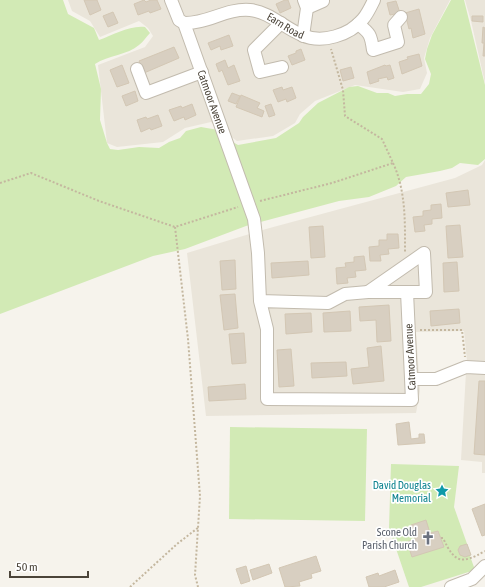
<svg xmlns="http://www.w3.org/2000/svg" width="485" height="587" viewBox="0 0 485 587" font-family="'Asap Condensed',sans-serif">
  <style>
    .residential { fill: #eae5da }
    .green { fill: #d2eab5 }
    .building { fill: #d8cfc1; stroke: #d3c7b4 }
    .lines { fill: none; stroke-linecap: round; stroke-linejoin: round }
    .minor-casing { stroke: #c2bbae; stroke-width: 14 }
    .path { stroke: #c4b79f; stroke-width: 2; stroke-dasharray: 2 2; stroke-linecap: butt }
    .minor { stroke: #fff; stroke-width: 12 }
    .labels { text-anchor: middle; dominant-baseline: central; stroke-width: 3.5; stroke-linejoin: round; paint-order: stroke }
    .street-label { font-size: 11px; fill: #4b4439; stroke: #fff }
    .culture-label { font-size: 11px; fill: #0d838f; stroke: #fff; text-anchor: end }
    .worship-label { font-size: 11px; fill: #5b616d; stroke: #fff; text-anchor: end }
  </style>
  <rect width="100%" height="100%" fill="#f6f3ec"/>
  <g class="residential">
    <polygon points="68,0 450,0 430,38 424,58 427,73 420,89 403,92 355,85 315,101 300,114 295,123 273,136 237,141 211,122 185,128 163,142 117,147 107,143 98,65 145,47 153,36 148,28 139,21 100,37 90,21 72,11"/>
    <polygon points="465,0 485,0 485,83 471,21"/>
    <polygon points="485,160 485,362 467,361 464,331 416,332 420,391 416,413 206,416 187,253 266,229 455,178 482,165"/>
    <polygon points="466,372 485,374 485,473 482,473 482,462 461,460"/>
  </g>
  <g class="green">
    <path d="M0,0H63L68,14L94,28L99,40C113,35 130,25 145,27L150,33C146,37 143,42 139,45C128,55 108,55 95,64L101,89L100,120L107,143L110,149L118,150L139,147L159,148L169,142L180,138L186,131L201,127L218,130L231,141L238,145L276,138L299,123L303,117L318,103L349,87L358,86L377,93H388L395,96L407,94H421L429,84L431,74L425,59L427,49L432,35L451,0H464L485,85V159L478,165L460,163L452,168L440,171L406,177L396,186L369,197L339,201L246,226L185,249L153,256L0,314Z"/>
    <polygon points="230,427 367,429 365,521 229,519"/>
    <polygon points="391,464 459,466 454,507 471,555 470,556 475,570 421,587 409,587 389,528"/>
  </g>
  <g class="building">
    <polygon points="84,0 97,0 101,10 90,15"/>
    <polygon points="144,0 146,2 151,0 157,0 161,9 150,13 149,11 138,15 134,4"/>
    <polygon points="285,0 288,0 291,8 280,13 276,4"/>
    <polygon points="396,1 400,13 390,15 387,3"/>
    <polygon points="419,9 425,34 413,38 411,28 409,29 405,13"/>
    <polygon points="113,12 118,23 108,27 103,16"/>
    <polygon points="472,16 483,16 483,22 472,21"/>
    <polygon points="483,27 485,28 485,56 483,56 484,43 482,43"/>
    <polygon points="229,35 233,46 221,50 220,46 211,50 208,43"/>
    <polygon points="174,47 179,58 144,73 139,61"/>
    <polygon points="301,49 305,60 292,65 288,56 296,53 296,51"/>
    <polygon points="419,54 422,66 402,74 399,62 408,59 407,57"/>
    <polygon points="225,60 228,68 234,65 240,81 228,85 222,70 219,72 216,64"/>
    <polygon points="122,65 129,83 117,87 110,70"/>
    <polygon points="385,65 386,66 390,65 394,78 388,80 387,77 378,79 379,81 370,84 367,72"/>
    <polygon points="351,67 354,78 343,81 340,70"/>
    <polygon points="282,87 283,90 292,87 296,98 287,102 286,99 278,102 273,90"/>
    <polygon points="135,91 138,101 126,106 122,96"/>
    <polygon points="232,93 240,96 236,104 228,101"/>
    <polygon points="241,95 260,103 257,108 264,111 262,117 236,107"/>
    <polygon points="192,104 196,115 185,120 184,117 174,121 169,110 181,106 182,108"/>
    <polygon points="271,104 275,115 269,117 265,106"/>
    <polygon points="158,115 162,126 151,130 150,128 141,132 137,120 146,117 147,119"/>
    <polygon points="468,190 470,205 448,207 446,193"/>
    <polygon points="441,204 442,218 432,219 432,224 424,225 425,231 415,232 413,217 423,216 423,211 431,210 431,205"/>
    <polygon points="460,225 463,257 448,258 446,226"/>
    <polygon points="323,226 325,257 311,258 309,227"/>
    <polygon points="387,234 398,234 399,248 388,249 389,254 380,255 381,261 370,261 369,247 379,246 379,240 387,240"/>
    <polygon points="364,256 366,270 355,271 356,277 347,278 348,283 337,284 336,268 346,267 345,263 354,262 354,257"/>
    <polygon points="235,260 236,289 222,290 220,261"/>
    <polygon points="308,261 309,275 272,278 271,263"/>
    <polygon points="457,262 459,291 444,292 443,263"/>
    <polygon points="235,294 238,328 224,330 220,295"/>
    <polygon points="389,305 391,341 377,342 376,320 360,321 359,307"/>
    <polygon points="459,309 460,323 431,326 430,311"/>
    <polygon points="350,311 351,331 324,332 323,313"/>
    <polygon points="311,313 312,332 286,334 285,314"/>
    <polygon points="244,333 246,363 232,364 229,334"/>
    <polygon points="381,346 384,381 353,384 351,369 369,367 367,348"/>
    <polygon points="291,349 294,386 279,387 277,350"/>
    <polygon points="346,362 347,376 312,378 311,363"/>
    <polygon points="479,381 485,381 485,455 474,454"/>
    <polygon points="245,384 246,399 209,401 208,387"/>
    <polygon points="409,422 411,439 419,438 419,434 424,434 425,443 398,445 396,424"/>
    <polygon points="485,504 485,535 482,536 472,509"/>
    <polygon points="426,520 430,533 438,531 444,547 412,557 407,542 415,539 411,525"/>
    <polygon points="467,544 471,555 465,557 460,555 458,550 460,546"/>
    <polygon points="316,556 321,571 311,574 312,578 299,582 300,586 285,587 279,568"/>
    <polygon points="269,564 272,573 253,580 250,570"/>
    <polygon points="246,566 250,581 241,584 236,569"/>
    <polygon points="395,570 399,582 384,587 369,587 366,577 378,573 379,576"/>
  </g>
  <g class="lines">
    <g class="minor-casing">
      <g id="minor">
        <path id="s1" d="M171,0L179,20L184,23L254,219L258,253L260,301L267,329V399L412,400L407,292H368L345,294L328,303L260,301"/>
        <polyline points="307,8 323,1"/>
        <path id="s2" d="M184,23C207,24 226,8 250,10C270,12 284,28 302,35C322,44 350,35 363,19C368,13 371,6 374,0"/>
        <polyline points="281,23 254,50 260,72 282,67"/>
        <path d="M358,24C370,33 371,35 373,50L398,42L394,25L401,17"/>
        <polyline points="303,36 307,8 304,0"/>
        <polyline points="137,69 146,93 202,72"/>
        <polyline points="368,292 424,253 426,292 407,292"/>
        <polyline points="412,379 436,379 466,367 485,368"/>
        <polyline points="451,587 472,579 485,566"/>
      </g>
    </g>
    <g class="path">
      <path d="M393,163C406,191 405,222 405,253"/>
      <polyline points="0,183 31,173 99,201 175,227 238,207"/>
      <polyline points="260,201 332,183 393,163 382,139 345,116 343,90 331,49"/>
      <polyline points="175,227 188,339 200,496 195,575 198,587"/>
      <polyline points="420,330 462,330 465,357"/>
      <path d="M441,538H443C455,564 462,564 485,551"/>
      <polyline points="130,587 177,544 199,527"/>
    </g>
    <use href="#minor" class="minor"/>
  </g>
  <defs>
    <g id="sight-bare" transform="scale(1.08)"><path d="M0-6L1.8-2.2L6-1.7L2.9 1.2L3.7 5.4L0 3.3L-3.7 5.4L-2.9 1.2L-6-1.7L-1.8-2.2Z" fill="#0f9aa8" stroke="#fff" stroke-width="2.5" paint-order="stroke"/></g>
    <g id="church-bare" transform="scale(1.08)"><path d="M-1.2-6h2.4v3.5h3.3v2.4h-3.3V6h-2.4V-.1h-3.3v-2.4h3.3Z" fill="#6b7280" stroke="#fff" stroke-width="2.5" paint-order="stroke"/></g>
  </defs>
  <g fill-rule="evenodd">
    <use href="#sight-bare" x="442" y="491"/>
    <use href="#church-bare" x="428" y="538"/>
  </g>
  <g class="labels">
    <g class="street-label">
      <text stroke="none"><textPath href="#s2" startOffset="107">Earn Road</textPath></text>
      <text stroke="none"><textPath href="#s1" startOffset="111">Catmoor Avenue</textPath></text>
      <text transform="translate(410 357) rotate(-93)">Catmoor Avenue</text>
    </g>
    <g class="culture-label">
      <text x="431" y="485">David Douglas<tspan x="431" dy="13">Memorial</tspan></text>
    </g>
    <g class="worship-label">
      <text x="417" y="532">Scone Old<tspan x="417" dy="13">Parish Church</tspan></text>
    </g>
  </g>
  <path d="M10 571v6h78v-6" fill="none" stroke="#4b4439" stroke-width="2"/>
  <text x="16" y="571" font-size="12" fill="#4b4439" stroke="#ffffff" stroke-width="3" paint-order="stroke">50 m</text>
</svg>
